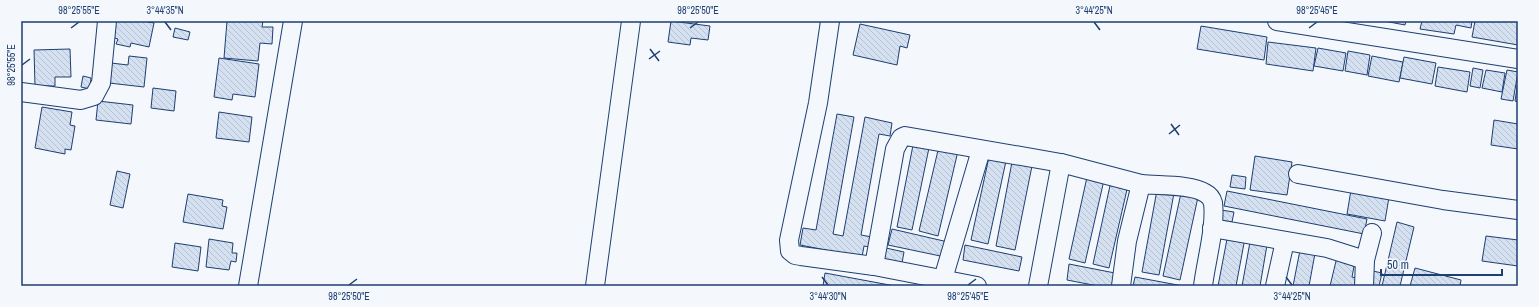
<svg xmlns="http://www.w3.org/2000/svg" width="1539" height="307" viewBox="0 0 1539 307" font-family="'Archivo Narrow',sans-serif">
  <style>
    .building { fill: url(#building-back-hatch); stroke: #1d3f73 }
    .lines { fill: none; stroke-linecap: round; stroke-linejoin: round }
    .minor-casing { stroke: #1d3f73; stroke-width: 20 }
    .minor { stroke: #f4f7fb; stroke-width: 18 }
    .ticks { fill: none; stroke: #1d3f73; stroke-width: 1.5 }
    .neatline { fill: none; stroke: #1d3f73; stroke-width: 1.5 }
    .ticks-label { font-size: 10px; text-anchor: middle; fill: #1d3f73 }
  </style>
  <defs>
    <pattern id="building-back-hatch" width="6" height="6" patternUnits="userSpaceOnUse"><rect width="6" height="6" fill="#d5e0f0"/><path d="M-1 5l2 2M0 0l6 6M5-1l2 2" fill="none" stroke="#b6c1d1"/></pattern>
  </defs>
  <rect width="100%" height="100%" fill="#f4f7fb"/>
  <g class="building">
    <polygon points="114,21 143,21 154,23 149,47 131,43 130,47 116,44 118,39 111,37"/>
    <polygon points="227,21 263,21 262,27 273,27 272,44 260,43 258,61 224,58"/>
    <polygon points="671,21 710,26 708,40 691,38 690,45 668,42"/>
    <polygon points="1384,21 1406,21 1405,25"/>
    <polygon points="1422,21 1472,21 1471,28 1456,25 1454,34 1420,29"/>
    <polygon points="1475,21 1518,21 1518,45 1472,37"/>
    <polygon points="860,24 910,35 907,48 900,46 897,65 853,55"/>
    <polygon points="1201,26 1267,37 1264,60 1197,49"/>
    <polygon points="175,28 190,32 188,40 173,37"/>
    <polygon points="1268,42 1316,48 1313,71 1266,64"/>
    <polygon points="1318,48 1346,53 1343,71 1314,66"/>
    <polygon points="70,49 71,77 55,77 55,86 35,86 34,50"/>
    <polygon points="1348,51 1370,55 1367,75 1345,71"/>
    <polygon points="129,56 147,58 144,87 109,83 111,63 128,65"/>
    <polygon points="1372,56 1403,62 1399,82 1368,76"/>
    <polygon points="1404,57 1436,63 1432,84 1400,78"/>
    <polygon points="219,58 259,64 255,97 233,94 232,100 214,97"/>
    <polygon points="1438,67 1470,72 1467,92 1435,86"/>
    <polygon points="1473,68 1483,70 1480,88 1470,86"/>
    <polygon points="1486,70 1505,73 1502,92 1482,88"/>
    <polygon points="1507,70 1518,72 1513,101 1501,99"/>
    <polygon points="83,76 91,78 90,89 81,87"/>
    <polygon points="1518,81 1518,102 1515,101"/>
    <polygon points="153,88 176,91 174,111 151,108"/>
    <polygon points="98,101 133,105 131,124 96,120"/>
    <polygon points="42,107 72,112 70,125 75,126 71,150 65,149 65,154 35,148"/>
    <polygon points="219,112 252,117 249,142 216,138"/>
    <polygon points="837,114 854,117 833,234 843,236 865,117 892,123 890,136 879,134 861,235 872,237 870,247 864,246 862,257 800,245 803,228 816,230"/>
    <polygon points="1494,120 1518,124 1518,149 1491,145"/>
    <polygon points="914,140 930,143 912,230 897,227"/>
    <polygon points="939,146 958,151 938,236 919,231"/>
    <polygon points="1255,156 1292,162 1287,195 1250,190"/>
    <polygon points="989,157 1006,161 988,244 971,240"/>
    <polygon points="1012,162 1032,166 1015,250 996,246"/>
    <polygon points="117,171 130,174 123,208 110,205"/>
    <polygon points="1232,175 1246,177 1245,189 1230,187"/>
    <polygon points="1087,177 1104,180 1085,263 1069,259"/>
    <polygon points="1111,181 1128,185 1109,268 1093,264"/>
    <polygon points="1157,190 1174,193 1159,275 1142,272"/>
    <polygon points="1351,190 1389,197 1385,221 1347,214"/>
    <polygon points="1227,191 1367,219 1364,234 1224,206"/>
    <polygon points="1181,193 1198,197 1180,280 1163,276"/>
    <polygon points="188,194 223,200 222,206 227,207 223,229 183,222"/>
    <polygon points="1221,210 1234,212 1232,222 1219,220"/>
    <polygon points="1397,222 1414,227 1400,286 1382,286"/>
    <polygon points="892,229 948,242 945,257 888,245"/>
    <polygon points="1228,234 1245,238 1236,286 1218,286"/>
    <polygon points="1486,236 1518,240 1518,266 1482,261"/>
    <polygon points="209,239 233,243 232,253 237,253 236,262 231,261 229,270 206,267"/>
    <polygon points="1250,242 1267,245 1260,286 1242,286"/>
    <polygon points="175,243 201,247 198,271 172,267"/>
    <polygon points="965,245 1022,257 1019,271 963,260"/>
    <polygon points="1301,245 1316,248 1309,286 1293,286"/>
    <polygon points="886,248 904,252 902,263 884,259"/>
    <polygon points="1337,257 1355,261 1352,277 1361,279 1359,286 1330,286"/>
    <polygon points="1069,264 1120,274 1118,286 1098,286 1067,280"/>
    <polygon points="1415,268 1461,280 1460,286 1410,286"/>
    <polygon points="1373,271 1382,273 1379,286 1370,286"/>
    <polygon points="825,273 895,286 823,286"/>
    <polygon points="1135,277 1183,286 1133,286"/>
  </g>
  <g class="lines">
    <g class="minor-casing">
      <g id="minor">
        <polyline points="830,21 818,103 789,240 790,251 795,255 801,256 874,266 977,286"/>
        <polyline points="1277,21 1518,59"/>
        <polyline points="21,92 81,100 94,96 101,83 107,21"/>
        <polyline points="1298,174 1443,200 1518,210"/>
        <polyline points="1212,228 1327,248 1365,260 1364,286"/>
        <polyline points="1365,260 1372,233"/>
        <polyline points="874,266 895,149 901,138 905,136 1061,163 1141,184"/>
        <polyline points="943,279 981,150"/>
        <polyline points="248,286 293,21"/>
        <polyline points="595,286 631,21"/>
        <polyline points="1038,286 1061,163"/>
        <path d="M1121,286L1127,241L1141,184C1159,186 1191,184 1205,193C1209,195 1212,199 1213,203C1216,227 1206,261 1203,286"/>
        <polyline points="1275,286 1285,241"/>
      </g>
    </g>
    <use href="#minor" class="minor"/>
  </g>
  <path class="ticks" d="M165,22L171,30M1094,22L1100,30M71,28L79,22M690,28L698,22M1309,28L1317,22M650,49L659,61M649,59L660,51M22,65L30,59M1171,124L1179,135M1169,134L1180,125M822,277L828,285M1286,277L1292,285M349,285L357,279M968,285L976,279"/>
  <rect width="1539" height="307" fill="none" stroke="#f4f7fb" stroke-width="44"/>
  <path d="M1381 269v6h121v-6" fill="none" stroke="#1d3f73" stroke-width="2"/>
  <text x="1387" y="269" font-size="12" fill="#1d3f73" stroke="#f4f7fb" stroke-width="3" paint-order="stroke">50 m</text>
  <rect x="22" y="22" width="1495" height="263" class="neatline"/>
  <g class="ticks-label">
    <text x="79" y="14">98°25'55"E</text>
    <text x="165" y="14">3°44'35"N</text>
    <text x="698" y="14">98°25'50"E</text>
    <text x="1094" y="14">3°44'25"N</text>
    <text x="1317" y="14">98°25'45"E</text>
    <text transform="translate(11 65) rotate(-90)" y="4">98°25'55"E</text>
    <text x="349" y="300">98°25'50"E</text>
    <text x="828" y="300">3°44'30"N</text>
    <text x="968" y="300">98°25'45"E</text>
    <text x="1292" y="300">3°44'25"N</text>
  </g>
</svg>
